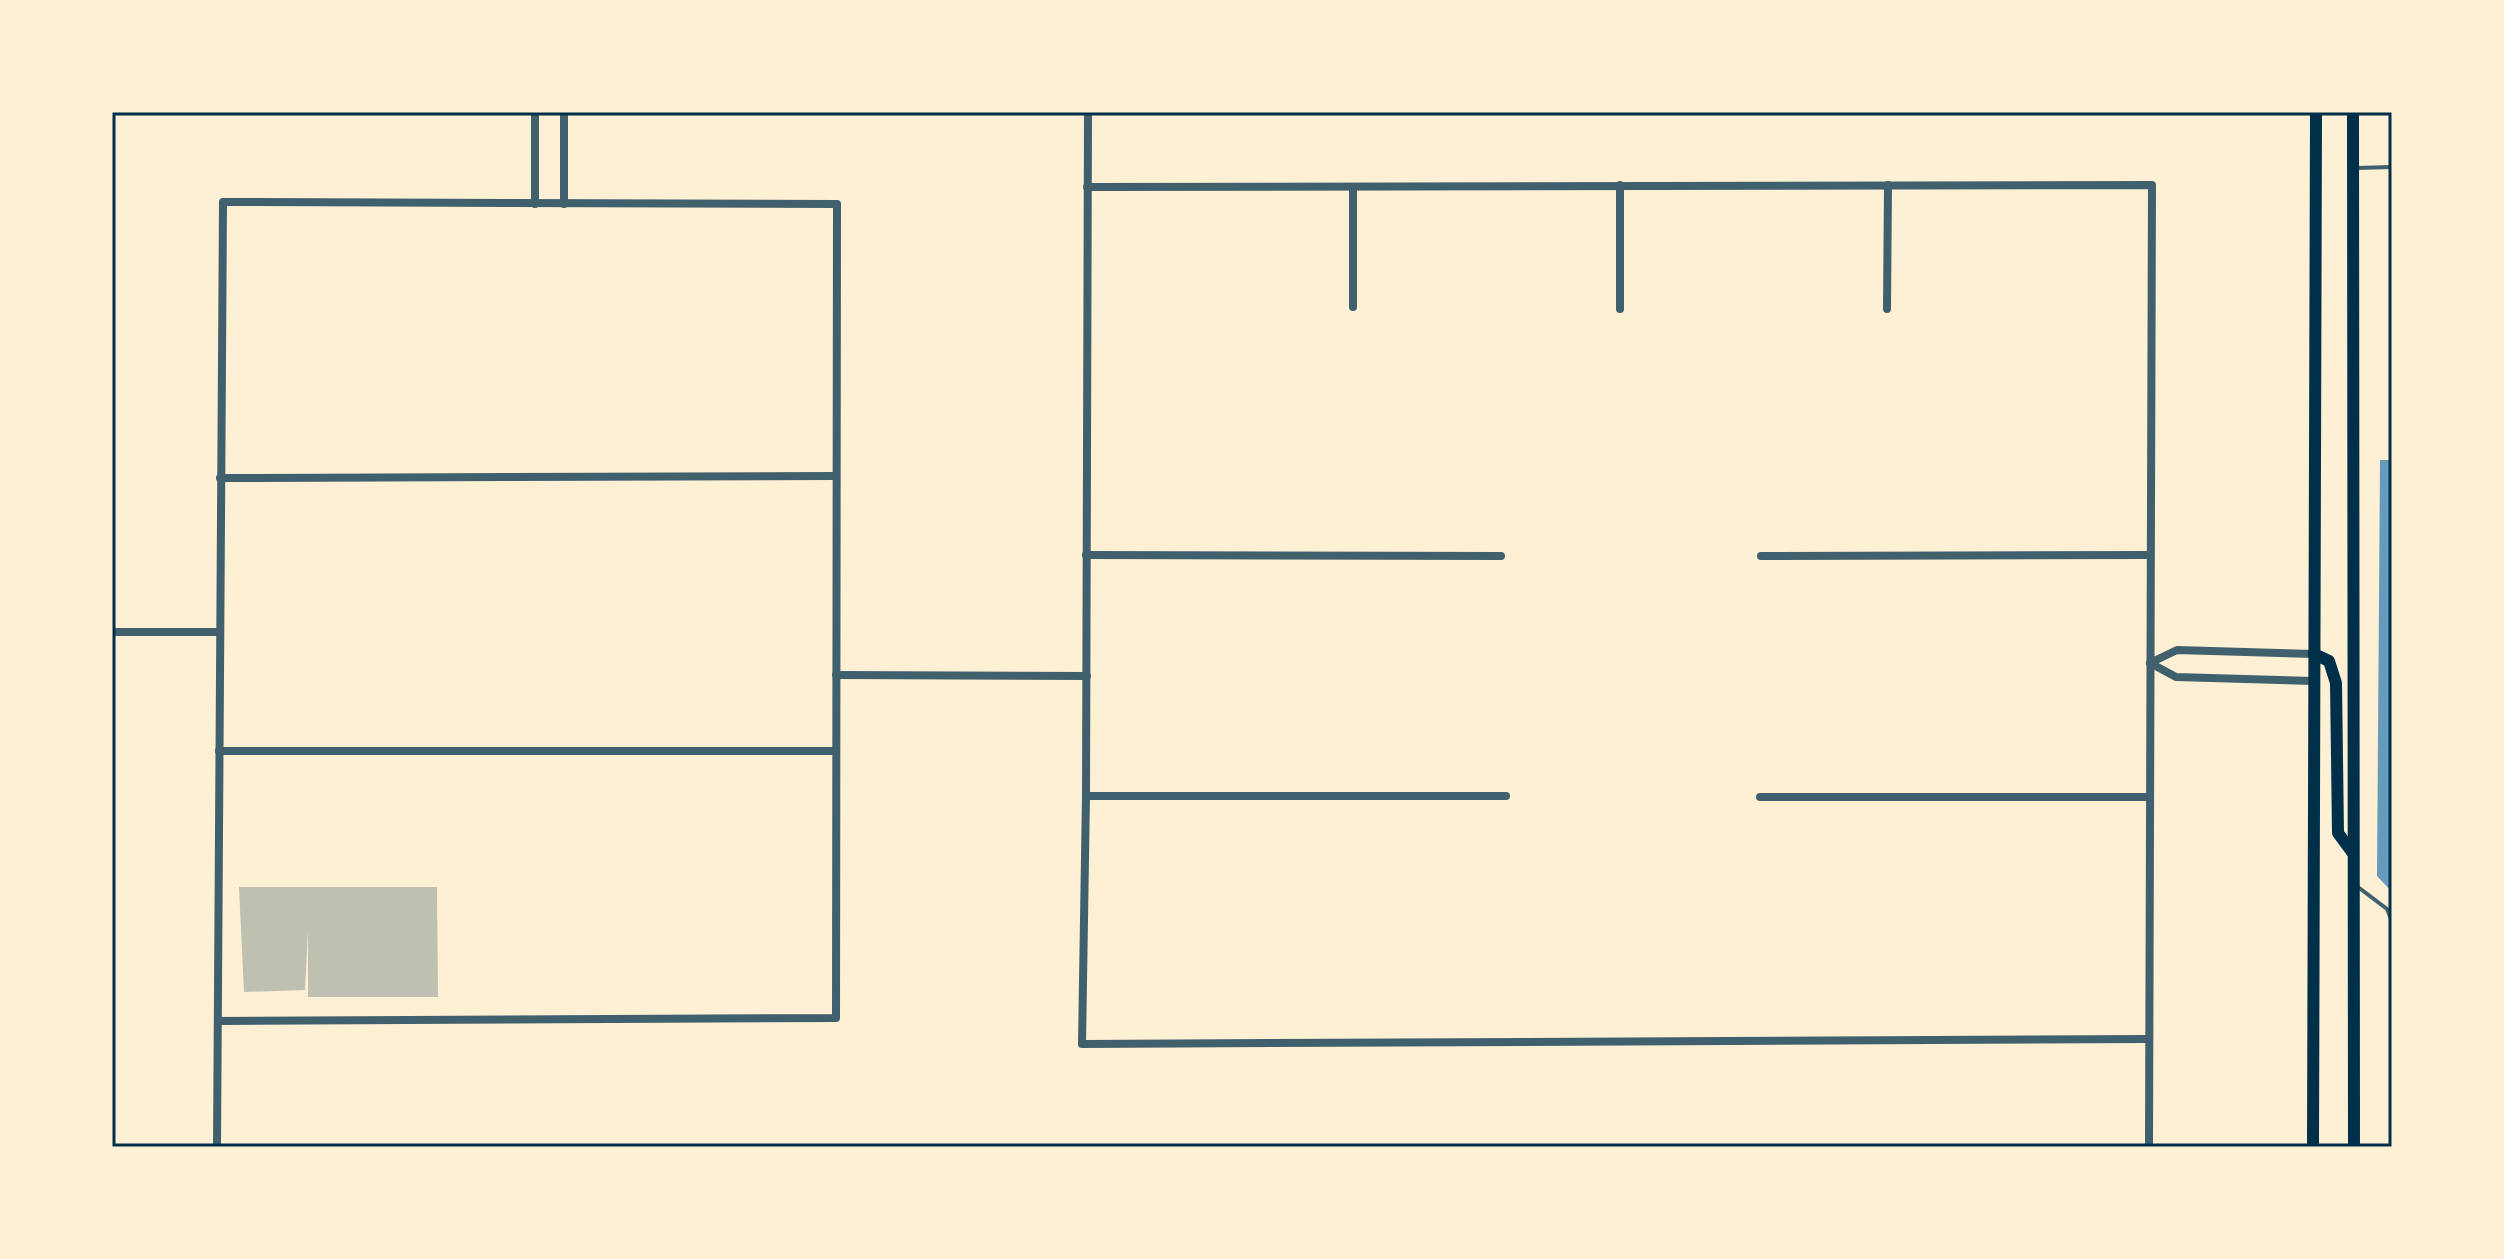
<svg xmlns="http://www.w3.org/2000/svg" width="2504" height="1259" viewBox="0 0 2504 1259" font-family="'Fira Sans',sans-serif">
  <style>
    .water { fill: #669bbc }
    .building { fill: #bec0b2 }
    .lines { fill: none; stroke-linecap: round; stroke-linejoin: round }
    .service { stroke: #3f606c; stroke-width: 4 }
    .minor { stroke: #3f606c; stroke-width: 8 }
    .secondary { stroke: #003049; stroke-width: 12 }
    .neatline { fill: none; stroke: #003049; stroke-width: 3 }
  </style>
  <rect width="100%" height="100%" fill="#fdf0d5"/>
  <polygon class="water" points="2380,460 2392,460 2392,892 2377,876"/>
  <polygon class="building" points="239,887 437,887 438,997 308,997 308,930 305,990 244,992"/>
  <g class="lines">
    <g class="service">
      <polyline points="2356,168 2392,167"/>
      <polyline points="2358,887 2387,909 2392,921"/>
    </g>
    <g class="minor">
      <polyline points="535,112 535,204"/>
      <polyline points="564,112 564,204"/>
      <polyline points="1088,112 1086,796 1082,1044 2149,1039"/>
      <polyline points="1087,187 2152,185 2149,1147"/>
      <polyline points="1353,307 1353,187"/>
      <polyline points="1620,309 1620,185"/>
      <polyline points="1887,309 1888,185"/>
      <polyline points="220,478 836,476"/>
      <polyline points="1086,555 1501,556"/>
      <polyline points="1761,556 2150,555"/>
      <polyline points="112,632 218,632"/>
      <polyline points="2150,663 2176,677 2314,681"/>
      <polyline points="2150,663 2177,650 2314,654"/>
      <polyline points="836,675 1087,676"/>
      <polyline points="219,751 836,751"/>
      <polyline points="1086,796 1506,796"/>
      <polyline points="1760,797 2149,797"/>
      <polyline points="217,1147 223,202 837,204 836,1018 218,1021"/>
    </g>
    <g class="secondary">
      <polyline points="2353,112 2354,1147"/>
      <polyline points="2314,654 2329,661 2336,683 2338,833 2352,852"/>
      <polyline points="2313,1147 2316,112"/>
    </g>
  </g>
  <rect width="2504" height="1259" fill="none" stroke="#fdf0d5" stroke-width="228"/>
  <rect x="114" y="114" width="2276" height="1031" class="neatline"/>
</svg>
